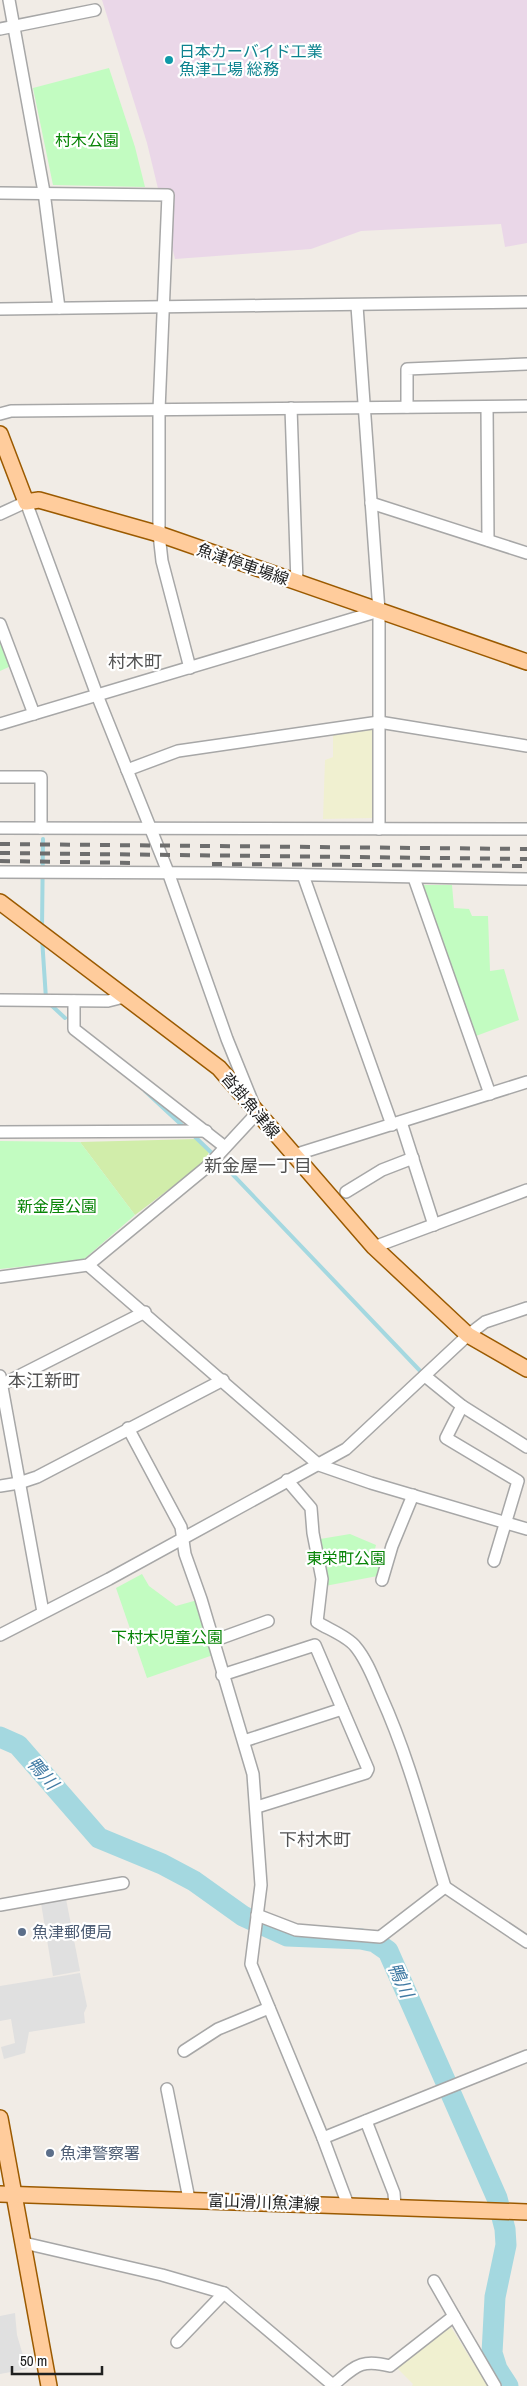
<svg xmlns="http://www.w3.org/2000/svg" width="527" height="2386" viewBox="0 0 527 2386" font-family="'Archivo Narrow','Noto Sans JP',sans-serif">
  <style>
    .industrial { fill: #ead7e8 }
    .farmland { fill: #f0f0d0 }
    .grass { fill: #d1edaa }
    .park { fill: #c2fcc1 }
    .parking { fill: #e0e0e0 }
    .lines { fill: none; stroke-linecap: round; stroke-linejoin: round }
    .stream { stroke: #a4d8e0; stroke-width: 4 }
    .river { stroke: #a4d8e0; stroke-width: 21 }
    .minor-casing { stroke: #a7a7a7; stroke-width: 14 }
    .major-casing { stroke: #9b5a00; stroke-width: 18 }
    .minor { stroke: #fff; stroke-width: 11 }
    .major { stroke: #ffcc9c; stroke-width: 15 }
    .rail { stroke: #6e6e6e; stroke-width: 4; stroke-dasharray: 10 10; stroke-linecap: butt }
    .culture-dot { fill: #0f9aa8; stroke: #fff; stroke-width: 2 }
    .service-dot { fill: #5c6f8a; stroke: #fff; stroke-width: 2 }
    .labels { text-anchor: middle; dominant-baseline: central; stroke-width: 4.5; stroke-linejoin: round; paint-order: stroke }
    .culture-label { font-size: 16px; fill: #0d838f; stroke: #fff; text-anchor: start }
    .park-label { font-size: 16px; fill: #088507; stroke: #fff }
    .street-label { font-size: 16px; fill: #202020; stroke: #fff }
    .service-label { font-size: 16px; fill: #4e5e75; stroke: #fff; text-anchor: start }
    .neighbourhood-label { font-size: 18px; fill: #535353; stroke: #fff }
    .water-label { font-size: 18px; font-style: italic; fill: #427ba4; stroke: #fff }
  </style>
  <rect width="100%" height="100%" fill="#f1ece6"/>
  <polygon class="industrial" points="102,0 527,0 527,243 505,247 501,224 361,231 311,249 175,259 147,143"/>
  <g class="farmland">
    <polygon points="372,725 372,818 323,819 325,760 333,757 333,732"/>
    <polygon points="449,2324 472,2361 490,2386 412,2386 413,2384 396,2367"/>
  </g>
  <polygon class="grass" points="197,1139 209,1152 205,1162 135,1215 80,1142"/>
  <g class="park">
    <polygon points="109,68 135,147 145,187 53,185 33,88"/>
    <polygon points="0,636 11,666 0,671"/>
    <polygon points="423,885 452,885 454,908 469,909 472,916 488,916 490,971 504,969 519,1020 476,1036"/>
    <polygon points="0,1141 80,1142 135,1215 83,1260 0,1269"/>
    <polygon points="350,1534 376,1545 374,1553 392,1557 388,1574 325,1586 320,1539"/>
    <polygon points="142,1574 149,1586 176,1606 201,1599 216,1654 147,1678 116,1588"/>
  </g>
  <g class="parking">
    <polygon points="66,1899 80,1971 53,1976 41,1903"/>
    <polygon points="80,1973 87,2006 84,2013 85,2023 29,2032 25,2053 4,2059 1,2047 15,2043 11,2019 0,2021 0,1986"/>
    <polygon points="15,2313 17,2335 27,2369 0,2374 0,2316"/>
  </g>
  <g class="lines">
    <g class="stream">
      <polyline points="42,929 43,839"/>
      <polyline points="42,938 46,999"/>
      <polyline points="50,1004 65,1018"/>
      <polyline points="145,1091 186,1129"/>
      <polyline points="191,1133 216,1157 424,1375"/>
    </g>
    <polyline class="river" points="0,1737 18,1745 99,1838 162,1864 194,1881 243,1916 287,1936 361,1939 375,1942 388,1951 497,2198 505,2229 506,2245 495,2297 492,2353 497,2369 508,2386"/>
    <g class="minor-casing">
      <g id="minor">
        <polyline points="9,0 44,192 59,308"/>
        <polyline points="0,29 95,10"/>
        <polyline points="0,193 168,195 159,410 159,534 162,561 190,668"/>
        <polyline points="357,306 379,611 379,829"/>
        <path d="M0,309C176,305 351,306 527,302"/>
        <polyline points="407,407 407,369 527,364"/>
        <polyline points="487,407 488,540"/>
        <polyline points="291,408 297,583"/>
        <polyline points="0,414 11,411 527,406"/>
        <polyline points="371,503 527,553"/>
        <polyline points="0,514 26,502 97,695 168,872 227,1039 257,1113 208,1166 88,1265 0,1277"/>
        <polyline points="0,624 34,714"/>
        <polyline points="0,724 379,611"/>
        <polyline points="127,770 178,751 379,722 527,746"/>
        <polyline points="0,777 41,777 41,828"/>
        <polyline points="0,828 527,829"/>
        <polyline points="0,872 219,873 527,879"/>
        <polyline points="303,875 392,1125"/>
        <polyline points="414,878 490,1094"/>
        <polyline points="0,1000 108,1001 124,997"/>
        <polyline points="74,1001 74,1029 225,1147"/>
        <polyline points="401,1122 434,1225"/>
        <polyline points="0,1132 206,1131"/>
        <polyline points="294,1155 527,1082"/>
        <polyline points="346,1192 382,1170 413,1158"/>
        <polyline points="374,1247 527,1190"/>
        <polyline points="88,1265 319,1465 371,1483 527,1529"/>
        <polyline points="0,1376 43,1612"/>
        <polyline points="425,1376 462,1406 527,1447"/>
        <polyline points="1,1385 145,1312"/>
        <polyline points="462,1406 446,1438 518,1481 494,1561"/>
        <polyline points="128,1428 181,1527 185,1554 201,1599 253,1774 261,1885 251,1964 323,2138 348,2205"/>
        <path d="M287,1480L311,1508L313,1533L322,1579L317,1622C328,1629 347,1636 355,1646C367,1660 374,1680 381,1696C409,1758 425,1822 445,1887"/>
        <polyline points="0,1486 19,1483 37,1477 223,1380"/>
        <polyline points="382,1580 392,1546 413,1495"/>
        <polyline points="0,1635 109,1579 346,1449 468,1335 485,1322 527,1308"/>
        <polyline points="213,1641 268,1621"/>
        <polyline points="222,1675 315,1645 368,1769 366,1773 257,1807"/>
        <polyline points="244,1741 342,1709"/>
        <polyline points="0,1905 123,1883"/>
        <polyline points="257,1915 296,1930 380,1937 445,1887 527,1942"/>
        <polyline points="184,2051 218,2029 269,2008"/>
        <polyline points="167,2089 189,2199"/>
        <polyline points="366,2121 394,2193 395,2207"/>
        <polyline points="323,2138 527,2056"/>
        <polyline points="24,2243 162,2275 224,2293 334,2386"/>
        <polyline points="454,2316 495,2386"/>
        <polyline points="177,2342 224,2293"/>
        <path d="M333,2385C355,2367 360,2358 390,2366L454,2316L434,2281"/>
      </g>
    </g>
    <g class="major-casing">
      <g id="major">
        <polyline points="0,434 26,502 39,500 159,534 527,662"/>
        <polyline points="0,902 219,1068 374,1247 468,1335 527,1369"/>
        <polyline points="0,2118 49,2386"/>
        <polyline points="0,2194 527,2212"/>
      </g>
    </g>
    <use href="#minor" class="minor"/>
    <use href="#major" class="major"/>
    <g class="rail">
      <polyline points="0,844 527,849"/>
      <polyline points="0,853 527,859"/>
      <polyline points="0,861 137,863"/>
      <polyline points="212,864 527,866"/>
    </g>
  </g>
  <circle class="culture-dot" cx="169" cy="60" r="5"/>
  <g class="service-dot">
    <circle cx="22" cy="1932" r="5"/>
    <circle cx="50" cy="2153" r="5"/>
  </g>
  <g class="labels">
    <g class="culture-label">
      <text x="179" y="51">日本カーバイド工業<tspan x="179" dy="18">魚津工場 総務</tspan></text>
    </g>
    <g class="park-label">
      <text x="87" y="140">村木公園</text>
      <text x="57" y="1206">新金屋公園</text>
      <text x="346" y="1558">東栄町公園</text>
      <text x="167" y="1637">下村木児童公園</text>
    </g>
    <g class="street-label">
      <text transform="translate(243 564) rotate(19)">魚津停車場線</text>
      <text transform="translate(251 1105) rotate(50)">沓掛魚津線</text>
      <text transform="translate(264 2202) rotate(2)">富山滑川魚津線</text>
    </g>
    <g class="service-label">
      <text x="32" y="1932">魚津郵便局</text>
      <text x="60" y="2153">魚津警察署</text>
    </g>
    <g class="neighbourhood-label">
      <text x="135" y="661">村木町</text>
      <text x="258" y="1165">新金屋一丁目</text>
      <text x="44" y="1380">本江新町</text>
      <text x="315" y="1839">下村木町</text>
    </g>
    <g class="water-label">
      <text transform="translate(43 1773) rotate(49)">鴨川</text>
      <text transform="translate(401 1980) rotate(66)">鴨川</text>
    </g>
  </g>
  <path d="M12 2366v8h90v-8" fill="none" stroke="#202020" stroke-width="2.5"/>
  <text x="20" y="2366" font-size="15" fill="#202020" stroke="#ffffff" stroke-width="4" paint-order="stroke">50 m</text>
</svg>
